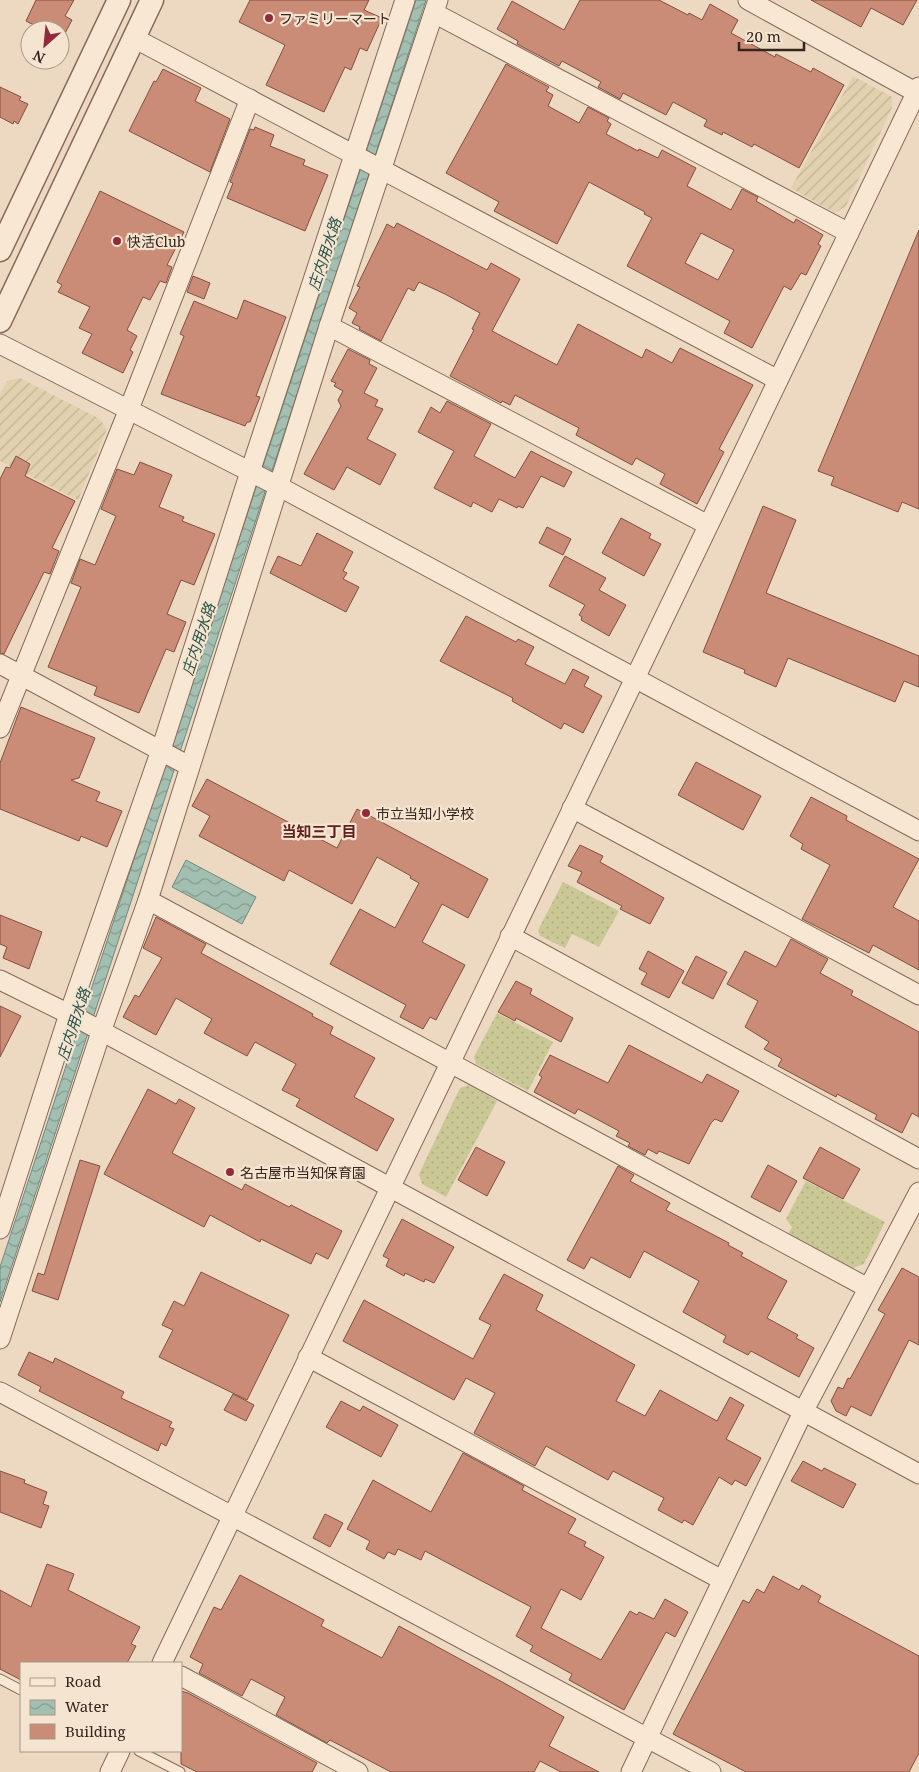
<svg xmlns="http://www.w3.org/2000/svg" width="919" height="1772" viewBox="0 0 919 1772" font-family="'Noto Serif','Noto Sans JP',serif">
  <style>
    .farmland { fill: url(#farmland-furrows) }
    .grass { fill: url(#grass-dots) }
    .water { fill: url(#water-waves); stroke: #6b8d7f }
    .building { fill: #ca8c77; stroke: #844f3f; fill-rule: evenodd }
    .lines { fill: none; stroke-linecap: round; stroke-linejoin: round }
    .service-casing { stroke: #866959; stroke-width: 11 }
    .minor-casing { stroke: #866959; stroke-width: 21 }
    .tertiary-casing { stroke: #866959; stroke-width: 25 }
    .service { stroke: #f8e7d3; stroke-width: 9 }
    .minor { stroke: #f8e7d3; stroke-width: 19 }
    .tertiary { stroke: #f8e7d3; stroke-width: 22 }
    .poi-dot { fill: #932a3c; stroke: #f4e4d0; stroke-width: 2 }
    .labels { text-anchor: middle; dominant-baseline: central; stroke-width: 4.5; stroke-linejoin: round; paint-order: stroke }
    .poi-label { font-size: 14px; fill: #36251d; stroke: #f4e4d0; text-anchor: start }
    .water-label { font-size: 15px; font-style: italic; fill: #2c554c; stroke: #f4e4d0 }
    .neighbourhood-label { font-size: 15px; font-weight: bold; fill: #61201d; stroke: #f4e4d0 }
  </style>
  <defs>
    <pattern id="farmland-furrows" width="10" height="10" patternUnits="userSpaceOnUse" patternTransform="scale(1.25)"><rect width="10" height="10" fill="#e2d1ae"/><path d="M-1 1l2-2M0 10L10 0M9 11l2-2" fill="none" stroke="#c2b395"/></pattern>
    <pattern id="grass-dots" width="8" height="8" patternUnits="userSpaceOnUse" patternTransform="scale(1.25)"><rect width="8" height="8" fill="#cac895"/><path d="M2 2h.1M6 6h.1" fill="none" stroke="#aeac80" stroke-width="1.8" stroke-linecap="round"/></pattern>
    <pattern id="water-waves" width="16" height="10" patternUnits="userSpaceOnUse" patternTransform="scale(1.25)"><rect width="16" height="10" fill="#a3bfb2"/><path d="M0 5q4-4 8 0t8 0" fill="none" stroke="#869b90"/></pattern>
  </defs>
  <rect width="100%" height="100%" fill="#edd8c1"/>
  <g class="farmland">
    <polygon points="853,76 892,97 892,108 846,206 835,213 791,188"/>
    <polygon points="20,378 100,419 107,429 78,500 0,461 0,394 7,381"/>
  </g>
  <g class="grass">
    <polygon points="563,882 619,911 599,947 572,934 565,948 540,936 538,930"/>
    <polygon points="497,1013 553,1042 528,1091 476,1064 474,1057"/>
    <polygon points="469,1085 497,1101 446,1197 422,1184 419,1174 460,1088"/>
    <polygon points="806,1181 885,1222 864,1264 853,1268 788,1234 792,1227 786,1219"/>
  </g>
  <g class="water">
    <polygon points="416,0 426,0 0,1302 0,1267"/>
    <polygon points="186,860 256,897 242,924 172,887"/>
  </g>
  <g class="building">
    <polygon points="36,0 74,0 65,16 72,20 62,39 60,30 44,30 26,21"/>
    <polygon points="250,0 369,0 364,10 382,18 367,51 360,48 351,70 345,67 324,112 266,85 285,45 239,22"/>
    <polygon points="580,0 659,0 688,15 689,13 702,20 710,4 738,20 731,33 775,57 776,54 811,72 813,68 844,85 799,168 754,144 752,147 723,132 722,135 704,126 707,120 673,102 666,115 623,93 620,99 598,87 601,82 562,61 559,66 517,44 518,41 497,29 512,1 564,30"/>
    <polygon points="811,0 917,0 903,25 871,8 861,27"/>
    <path d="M506,64L549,87L546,91L553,95L548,106L579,123L588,107L609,118L607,121L611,124L606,134L638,151L639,149L658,158L662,150L696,168L687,186L731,210L742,189L758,197L756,201L794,223L796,219L823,235L818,244L821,246L806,275L801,273L791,290L784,286L752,348L724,333L730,321L627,266L652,218L644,214L645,212L589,182L557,244L494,211L499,202L446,173ZM701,233L734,250L718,280L685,263Z"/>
    <polygon points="163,69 201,88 195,101 230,119 210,172 129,131 154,81 156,82"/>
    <polygon points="0,87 21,97 19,100 28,104 18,124 14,121 13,124 0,117"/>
    <polygon points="255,127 274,135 270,146 305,160 303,165 328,175 305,231 227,198 233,183 230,182 250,129 254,130"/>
    <polygon points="100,191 184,232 167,265 172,267 166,283 160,281 150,300 143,297 127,330 137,336 130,350 133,352 123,373 82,353 92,334 79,328 90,307 58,292 62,285 57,282"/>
    <polygon points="397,223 487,270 491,263 520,279 492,331 557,365 578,324 642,358 646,349 672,363 680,348 753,385 719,449 724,452 697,504 660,484 665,474 636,458 632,465 576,435 579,428 548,412 515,395 510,405 502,401 501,403 450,376 474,330 472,329 480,313 445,294 419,282 414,291 408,288 381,341 359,329 360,327 352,323 357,313 349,308 360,287 357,286 387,224 394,228"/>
    <polygon points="919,230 919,509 902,502 898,512 831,485 834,477 818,471"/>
    <polygon points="193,276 210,283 204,299 187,292"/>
    <polygon points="244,300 286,317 256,396 260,397 250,422 247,422 245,426 161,394 184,336 180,334 194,301 237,319"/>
    <polygon points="348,349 370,360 369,364 377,368 364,393 378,400 375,406 383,409 367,439 396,454 380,485 347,467 334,490 304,474 341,406 338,400 343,391 334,386 336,383 331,381"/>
    <polygon points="447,401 491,424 474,456 515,478 531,451 572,472 564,487 541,476 523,508 518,506 517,508 499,499 492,512 473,502 471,507 434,488 454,451 418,432 431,407 440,413"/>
    <polygon points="16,456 30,464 25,476 75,501 52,548 59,551 50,574 44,572 4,654 0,653 0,479 6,467 10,468"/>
    <polygon points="140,462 172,475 159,507 184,517 182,521 215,534 194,585 181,580 167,614 186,622 174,652 166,649 139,713 94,695 97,687 48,667 81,587 71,583 80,559 95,565 116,516 101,509 117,469 134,475"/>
    <polygon points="763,506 796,520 766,593 919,656 919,687 904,681 895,702 788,658 776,687 744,673 745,670 703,652"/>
    <polygon points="621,518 651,534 649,538 661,544 644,576 602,553"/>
    <polygon points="547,527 571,539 563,555 539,543"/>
    <polygon points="317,533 353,552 343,571 347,573 343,579 359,587 346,612 270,573 278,556 301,566"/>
    <polygon points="565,556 606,578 599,590 626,605 609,636 581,620 582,617 579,615 585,605 549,586"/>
    <polygon points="466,616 516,642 518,639 534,647 525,664 565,684 573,669 589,677 584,686 602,696 583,733 564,723 561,729 512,701 513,698 440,661"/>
    <polygon points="21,707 95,738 79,778 71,780 100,792 96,801 122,811 107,847 81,836 79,841 0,809 0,763"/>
    <polygon points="696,762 761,796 743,830 678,795"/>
    <polygon points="207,779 337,848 357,809 488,879 468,918 442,904 422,942 465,965 436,1020 430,1017 423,1029 400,1017 406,1005 330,964 360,909 395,928 419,883 410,878 411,876 377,857 352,904 289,870 284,881 199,836 210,816 192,806"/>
    <polygon points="811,797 847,816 846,820 919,859 893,907 919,921 919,970 873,945 869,953 802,919 830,865 801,849 803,844 790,836"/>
    <polygon points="580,845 603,856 600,862 664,898 650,924 620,909 622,906 577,882 582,872 568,866"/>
    <polygon points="0,915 42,932 29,969 3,958 7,947 0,944"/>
    <polygon points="156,917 206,944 201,953 313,1014 312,1016 333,1027 330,1034 375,1058 354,1097 394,1119 377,1151 296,1106 300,1099 282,1090 296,1064 255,1042 247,1056 213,1038 204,1033 212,1019 176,998 156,1035 123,1017 135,995 139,997 162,958 143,948"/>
    <polygon points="791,939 828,959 820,973 853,991 851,995 919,1032 919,1117 912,1113 902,1133 875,1119 877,1115 837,1094 836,1097 778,1066 782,1059 764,1049 769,1042 745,1027 758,1001 727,984 745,951 776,967"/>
    <polygon points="648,951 684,971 669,998 641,984 647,973 639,969"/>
    <polygon points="696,956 727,972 713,999 682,983"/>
    <polygon points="516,981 532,989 530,994 573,1018 561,1042 516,1018 515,1021 498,1012"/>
    <polygon points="0,1006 21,1016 0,1057"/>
    <polygon points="629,1045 702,1083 707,1074 739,1091 722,1122 715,1119 711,1123 689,1164 659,1151 657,1154 648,1149 645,1155 628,1146 630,1143 616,1136 619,1131 578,1109 575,1114 534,1092 542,1077 539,1075 550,1055 608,1083"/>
    <polygon points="148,1089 176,1104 179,1099 195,1108 172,1153 242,1190 245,1184 289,1207 291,1205 342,1231 328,1259 316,1253 311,1264 261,1239 260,1242 210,1215 204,1227 104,1174"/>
    <polygon points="476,1147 505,1162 487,1196 458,1180"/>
    <polygon points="820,1147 860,1169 843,1199 803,1178"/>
    <polygon points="80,1160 100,1166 58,1300 32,1291 38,1273 44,1275"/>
    <polygon points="768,1165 797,1181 780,1212 751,1197"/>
    <polygon points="618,1166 634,1175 630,1181 670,1203 666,1210 729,1243 728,1245 743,1253 741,1256 787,1281 767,1318 798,1335 796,1338 814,1348 799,1377 751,1351 748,1355 723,1342 726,1336 683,1312 699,1281 644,1251 630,1278 591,1257 584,1269 567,1260"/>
    <polygon points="402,1219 454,1247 434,1283 425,1279 424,1282 405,1273 404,1276 386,1266 389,1259 383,1256"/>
    <polygon points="902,1268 919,1277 919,1345 909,1340 871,1416 851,1406 846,1416 836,1411 831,1401 838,1387 843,1389 848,1378 850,1379 885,1314 878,1310"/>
    <polygon points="201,1272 289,1315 247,1400 159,1357 173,1330 162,1325 174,1301 184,1306"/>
    <polygon points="504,1274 543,1295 536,1310 635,1365 616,1401 645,1416 660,1390 717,1421 730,1397 744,1405 726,1439 761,1458 746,1486 735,1480 732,1485 719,1477 693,1525 684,1520 682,1523 658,1510 664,1498 613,1471 608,1480 546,1446 535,1466 474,1433 495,1393 466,1378 454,1400 343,1341 364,1300 473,1359 491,1325 479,1319"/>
    <polygon points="29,1352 53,1363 55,1358 124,1392 121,1398 172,1422 169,1427 174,1429 166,1446 161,1443 158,1451 39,1391 41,1387 18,1375"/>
    <polygon points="233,1394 254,1405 246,1421 224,1410"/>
    <polygon points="341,1401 360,1411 363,1406 398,1425 381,1457 326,1427"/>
    <polygon points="463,1453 524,1486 522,1490 576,1519 568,1533 586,1542 584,1546 604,1557 581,1600 561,1589 541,1628 601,1660 630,1611 637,1615 639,1612 654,1619 665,1599 688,1612 675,1637 666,1632 624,1710 569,1680 572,1674 530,1651 533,1646 516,1636 531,1607 425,1551 421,1560 398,1549 395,1555 388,1552 384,1559 366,1549 370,1541 347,1529 373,1480 431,1512"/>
    <polygon points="803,1461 822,1471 824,1468 856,1484 843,1508 791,1481"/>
    <polygon points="0,1471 25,1480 24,1483 47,1492 43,1504 49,1506 41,1528 0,1512"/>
    <polygon points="325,1514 343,1523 330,1547 313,1538"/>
    <polygon points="47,1564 74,1574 68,1590 140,1627 131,1644 136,1646 127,1663 21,1663 21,1680 0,1669 0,1590 31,1607"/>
    <polygon points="240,1575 324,1620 321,1626 382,1658 399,1626 504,1683 564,1717 549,1746 599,1772 561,1772 540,1761 534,1772 391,1772 330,1740 327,1743 276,1715 285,1697 251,1679 242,1696 199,1673 203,1664 190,1657 214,1607 221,1610"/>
    <polygon points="773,1576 799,1590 802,1585 821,1596 818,1602 919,1656 919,1753 909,1772 746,1772 673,1734 743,1600 749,1603 757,1589 764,1593"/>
    <polygon points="181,1691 188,1693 317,1763 312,1772 197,1772 181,1764"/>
  </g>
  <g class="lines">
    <g class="service-casing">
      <g id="service">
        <polyline points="0,1679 21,1690"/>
        <polyline points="139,1751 180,1772"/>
      </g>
    </g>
    <g class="minor-casing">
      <g id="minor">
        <polyline points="748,0 919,94"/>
        <polyline points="434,13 849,233"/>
        <polyline points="134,38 778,380"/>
        <polyline points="329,326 708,525"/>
        <polyline points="0,344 278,486 919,831"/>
        <polyline points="0,664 189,766"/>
        <polyline points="0,728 129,409 250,99"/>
        <polyline points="572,808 919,995"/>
        <polyline points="148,900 868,1288"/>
        <polyline points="510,936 919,1159"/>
        <polyline points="0,980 79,1019 919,1474"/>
        <polyline points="0,1229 69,1014 161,750 250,472 405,0"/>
        <polyline points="0,1339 101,1032 148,900 329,326 438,0"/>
        <polyline points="308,1357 722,1580"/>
        <polyline points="0,1392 711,1772"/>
        <polyline points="162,1663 919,87"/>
        <polyline points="181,1676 358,1772"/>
        <polyline points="110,1772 120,1751"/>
        <polyline points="631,1772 803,1412 919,1192"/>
      </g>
    </g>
    <g class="tertiary-casing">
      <g id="tertiary">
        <polyline points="0,250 119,0"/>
        <polyline points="0,321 152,0"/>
      </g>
    </g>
    <use href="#service" class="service"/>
    <use href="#minor" class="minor"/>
    <use href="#tertiary" class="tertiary"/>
  </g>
  <g class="poi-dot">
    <circle cx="269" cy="18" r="5"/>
    <circle cx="117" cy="241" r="5"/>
    <circle cx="366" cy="813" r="5"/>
    <circle cx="230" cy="1172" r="5"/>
  </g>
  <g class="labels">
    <g class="poi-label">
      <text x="279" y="18">ファミリーマート</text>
      <text x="127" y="241">快活Club</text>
      <text x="376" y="813">市立当知小学校</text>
      <text x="240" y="1172">名古屋市当知保育園</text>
    </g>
    <g class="water-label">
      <text transform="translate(324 254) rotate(-72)">庄内用水路</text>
      <text transform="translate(198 639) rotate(-72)">庄内用水路</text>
      <text transform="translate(73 1024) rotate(-72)">庄内用水路</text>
    </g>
    <g class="neighbourhood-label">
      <text x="319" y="831">当知三丁目</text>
    </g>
  </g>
  <rect x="20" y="1662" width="162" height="90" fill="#f4e4d0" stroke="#a89888"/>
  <rect x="30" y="1678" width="25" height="8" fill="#f8e7d3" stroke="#a89888"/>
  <text x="65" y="1687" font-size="15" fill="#36251d">Road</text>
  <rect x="30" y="1700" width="25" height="15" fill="url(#water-waves)" stroke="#a89888"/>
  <text x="65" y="1712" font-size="15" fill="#36251d">Water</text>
  <rect x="30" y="1724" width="25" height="15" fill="#ca8c77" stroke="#a89888"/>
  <text x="65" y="1737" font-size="15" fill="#36251d">Building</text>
  <g transform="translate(45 45) rotate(207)"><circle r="24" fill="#f4e4d0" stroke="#a89888"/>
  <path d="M0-4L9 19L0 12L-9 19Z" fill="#932a3c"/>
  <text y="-8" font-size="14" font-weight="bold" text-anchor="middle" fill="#36251d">N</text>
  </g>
  <path d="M739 42v8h65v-8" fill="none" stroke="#36251d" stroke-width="2.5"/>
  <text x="746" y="42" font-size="15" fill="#36251d" stroke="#f4e4d0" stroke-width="4" paint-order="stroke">20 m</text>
</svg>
